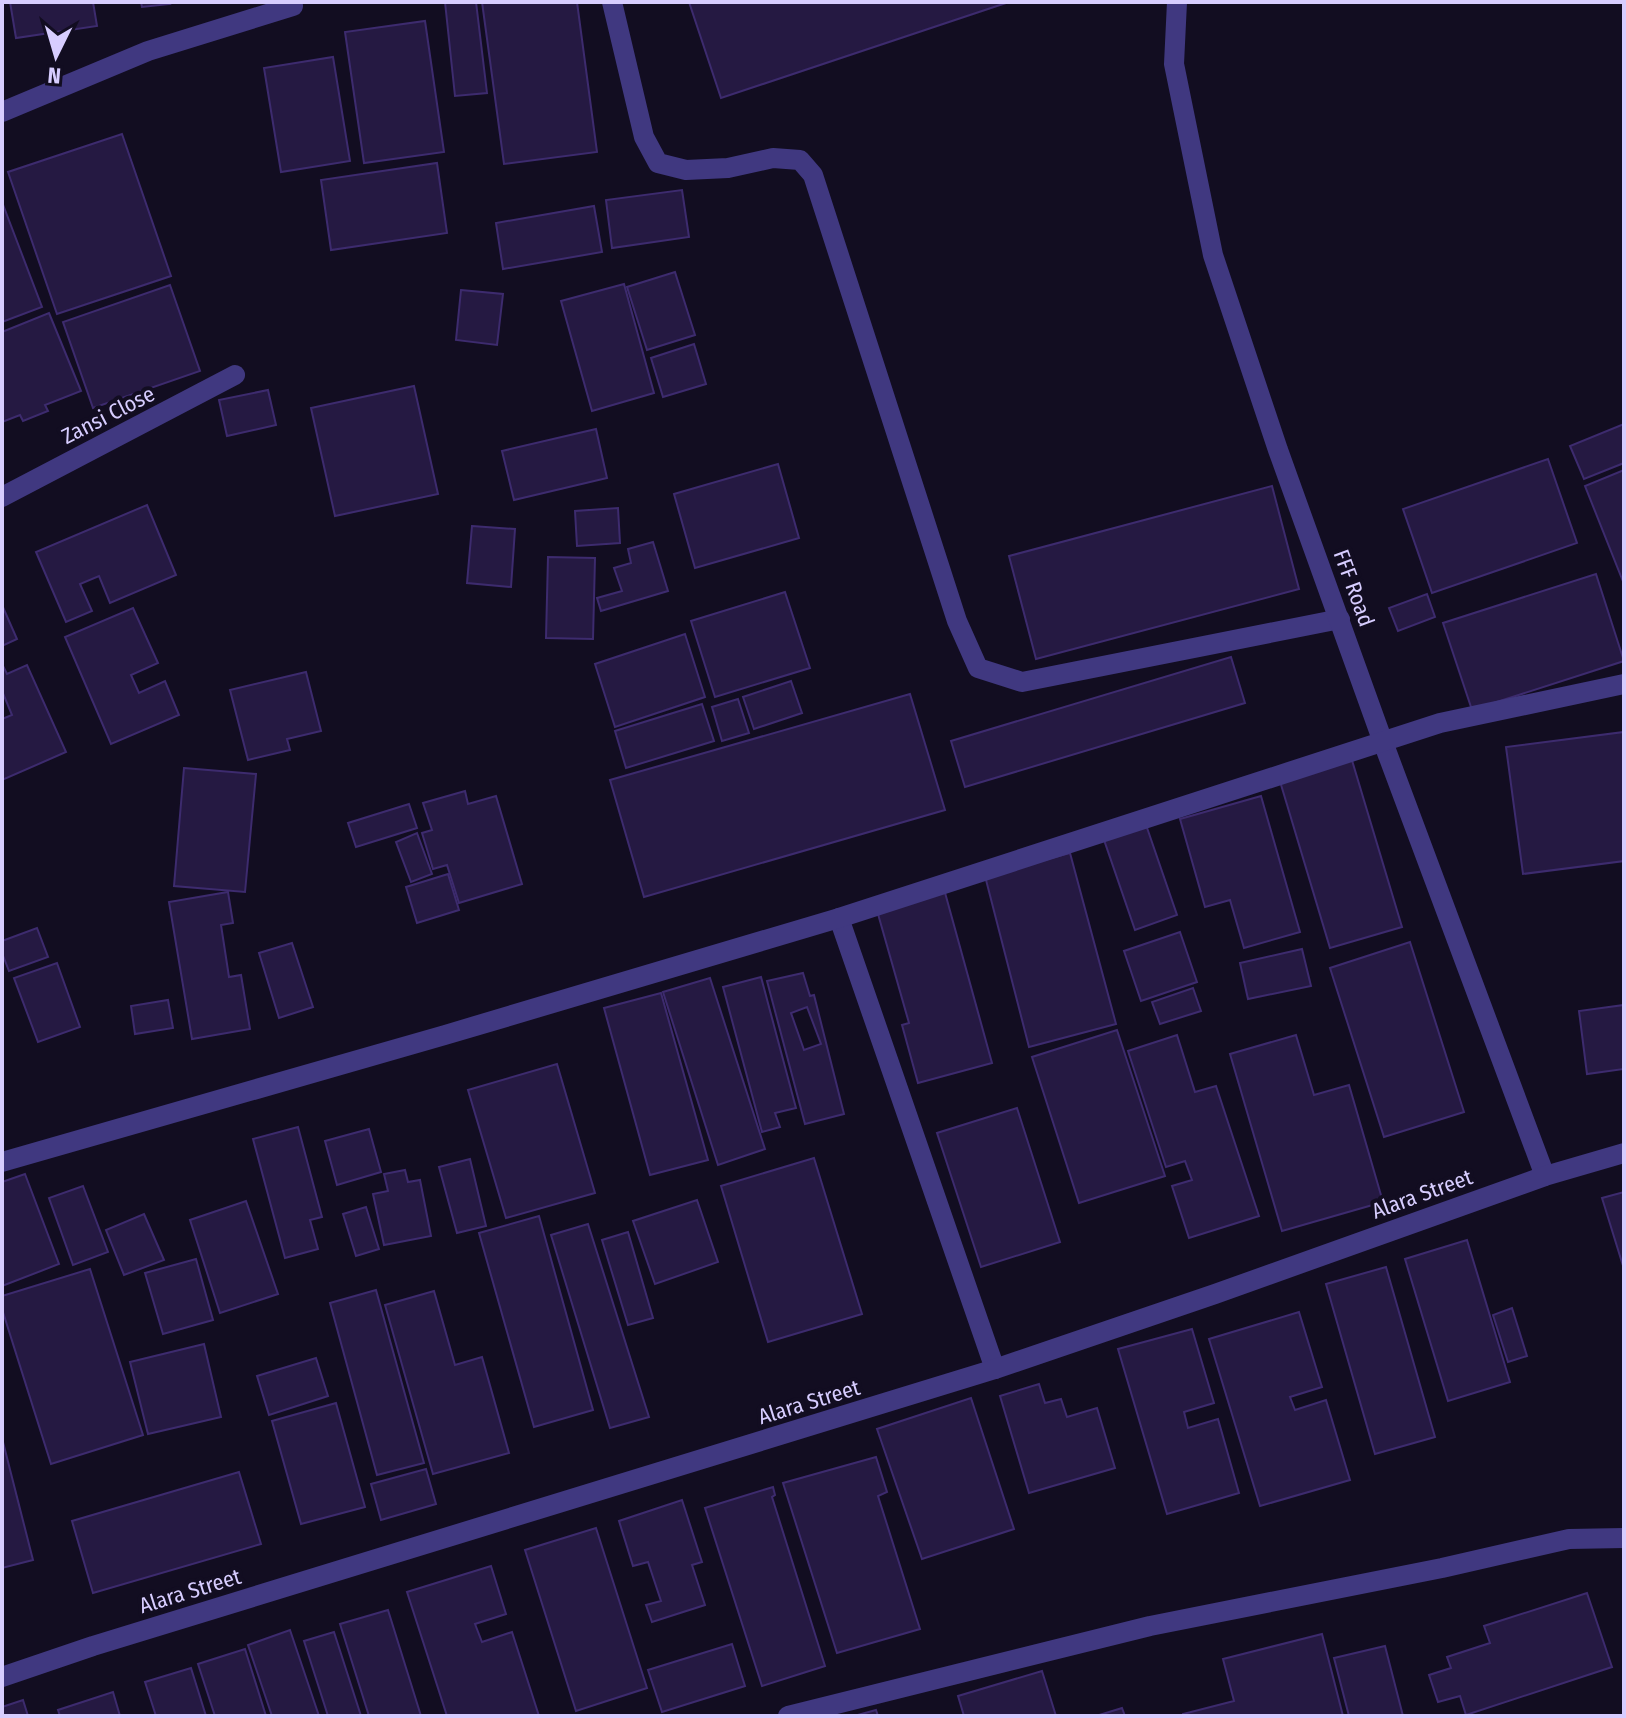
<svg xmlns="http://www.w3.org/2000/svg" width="1626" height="1718" viewBox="0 0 1626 1718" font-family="'Fira Sans Condensed',sans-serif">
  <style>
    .building { fill: #251942; stroke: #3d2b6e; stroke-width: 2; fill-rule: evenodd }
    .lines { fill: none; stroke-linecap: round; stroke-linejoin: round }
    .service { stroke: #403880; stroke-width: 20 }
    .minor { stroke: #403880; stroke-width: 20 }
    .labels { text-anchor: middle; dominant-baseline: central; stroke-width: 8; stroke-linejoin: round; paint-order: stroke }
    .street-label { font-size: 22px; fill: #d7cdff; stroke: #120d21 }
  </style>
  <rect width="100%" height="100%" fill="#120d21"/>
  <g class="building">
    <polygon points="10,2 93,2 97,26 16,38"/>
    <polygon points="141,2 169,2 170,4 142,7"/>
    <polygon points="445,2 476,2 487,93 455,96"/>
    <polygon points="482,2 577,2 597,152 504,164"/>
    <polygon points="689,2 1009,2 721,98"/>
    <polygon points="425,21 444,152 364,163 345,32"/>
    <polygon points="333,57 350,161 281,172 264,68"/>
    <polygon points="122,134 171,276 57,314 8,172"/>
    <polygon points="437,163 447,233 331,250 321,180"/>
    <polygon points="682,190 689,237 612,248 606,200"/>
    <polygon points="2,202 42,307 2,322"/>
    <polygon points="594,206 602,252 503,269 496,223"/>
    <polygon points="675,272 695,335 647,350 627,287"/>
    <polygon points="624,284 654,393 592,411 561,301"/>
    <polygon points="170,285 200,371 93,408 63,322"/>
    <polygon points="461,290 503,294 497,345 456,340"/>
    <polygon points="49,313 81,391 45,405 48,411 23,421 20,415 2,422 2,332"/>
    <polygon points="694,344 706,384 663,397 651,358"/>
    <polygon points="414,386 438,494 335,516 311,408"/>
    <polygon points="268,390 276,425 227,436 219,400"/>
    <polygon points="1624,424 1624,463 1584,479 1570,446"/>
    <polygon points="596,429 607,478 514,500 502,451"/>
    <polygon points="1548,459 1577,543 1432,593 1403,509"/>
    <polygon points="778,464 799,538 695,568 674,494"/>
    <polygon points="1624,470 1624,584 1585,486"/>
    <polygon points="1272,486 1299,589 1036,659 1009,556"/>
    <polygon points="147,505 176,575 110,603 99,576 80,584 92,611 66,622 36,552"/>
    <polygon points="618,508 620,543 577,546 575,511"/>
    <polygon points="472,526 515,529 511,587 467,583"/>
    <polygon points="653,542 668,591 601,611 597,598 622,591 614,568 631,563 628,549"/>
    <polygon points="548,557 595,558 593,639 546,638"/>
    <polygon points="1596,574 1624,661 1472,710 1443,623"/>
    <polygon points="785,592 810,668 715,697 691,621"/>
    <polygon points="1427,594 1435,617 1398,631 1389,608"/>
    <polygon points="2,605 17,639 2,646"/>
    <polygon points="133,608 158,663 131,675 139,693 165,681 179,715 111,744 65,637"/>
    <polygon points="685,634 705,697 615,727 595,664"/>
    <polygon points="1231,657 1245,703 965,787 951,741"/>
    <polygon points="2,664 7,674 27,665 66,752 2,780 2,719 12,715 2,691"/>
    <polygon points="306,672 321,731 287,739 290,750 248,760 230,690"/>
    <polygon points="791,681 802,713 754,729 743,697"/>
    <polygon points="910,694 945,810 644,897 610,780"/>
    <polygon points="738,699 749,733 722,741 712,707"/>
    <polygon points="702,704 714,741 626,768 615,731"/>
    <polygon points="1624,732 1624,861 1523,874 1506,747"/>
    <polygon points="1351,757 1402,927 1330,948 1279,778"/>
    <polygon points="184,768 256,774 245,892 174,886"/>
    <polygon points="465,791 468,804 496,796 522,884 459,903 447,865 433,869 422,833 432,830 423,803"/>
    <polygon points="1261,796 1300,932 1244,948 1230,900 1205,907 1180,819"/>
    <polygon points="409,804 417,828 356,847 348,823"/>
    <polygon points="1144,819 1177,915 1135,930 1102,834"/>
    <polygon points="417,833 432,874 411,882 396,842"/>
    <polygon points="1070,853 1116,1024 1029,1047 985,876"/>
    <polygon points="448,874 459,910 417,923 406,887"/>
    <polygon points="944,889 992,1063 918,1083 902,1025 909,1023 876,907"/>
    <polygon points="228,892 233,923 221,925 229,977 241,975 250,1029 192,1039 169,902"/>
    <polygon points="37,928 48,957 9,971 2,953 2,941"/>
    <polygon points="1180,932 1197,982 1141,1001 1124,951"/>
    <polygon points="1410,942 1464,1112 1384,1137 1330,968"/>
    <polygon points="292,943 313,1007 279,1018 259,953"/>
    <polygon points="1302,949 1311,986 1248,999 1240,963"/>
    <polygon points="57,963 80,1027 38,1042 14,978"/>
    <path d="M803,973L810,996L814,995L844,1114L805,1124L767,981ZM807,1007L821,1044L804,1050L791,1013Z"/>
    <polygon points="761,977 796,1108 775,1113 780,1127 762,1132 723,987"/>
    <polygon points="710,978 765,1149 718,1165 663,992"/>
    <polygon points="1193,988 1201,1011 1160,1024 1152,1002"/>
    <polygon points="661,993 708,1160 650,1175 604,1008"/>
    <polygon points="168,1000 173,1028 135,1034 131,1006"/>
    <polygon points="1624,1005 1624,1069 1587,1074 1579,1011"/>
    <polygon points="1117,1030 1165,1176 1079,1203 1032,1057"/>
    <polygon points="1177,1035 1195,1092 1216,1086 1259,1216 1189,1238 1172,1186 1192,1180 1185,1161 1166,1167 1128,1051"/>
    <polygon points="1296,1035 1314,1095 1349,1085 1383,1202 1282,1231 1230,1054"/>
    <polygon points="557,1064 595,1193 506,1218 468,1090"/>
    <polygon points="1017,1108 1060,1242 981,1267 937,1133"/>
    <polygon points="298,1127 322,1217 310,1220 318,1249 285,1258 253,1139"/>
    <polygon points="369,1129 381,1172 337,1185 325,1141"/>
    <polygon points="814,1158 862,1314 768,1342 721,1186"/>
    <polygon points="470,1159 486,1226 457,1233 439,1167"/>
    <polygon points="405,1170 408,1182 420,1180 431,1236 384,1245 373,1194 388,1191 384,1174"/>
    <polygon points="25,1174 59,1264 2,1286 2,1182"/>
    <polygon points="83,1186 108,1252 73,1265 49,1198"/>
    <polygon points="1624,1192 1624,1269 1602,1198"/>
    <polygon points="697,1200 718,1262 655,1284 633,1221"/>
    <polygon points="246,1201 278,1294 220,1313 190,1220"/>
    <polygon points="366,1207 379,1249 356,1256 343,1214"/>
    <polygon points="144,1214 164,1260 124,1275 106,1230"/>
    <polygon points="539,1216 593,1410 534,1427 479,1233"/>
    <polygon points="588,1224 649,1417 610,1428 551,1235"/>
    <polygon points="628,1232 653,1318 628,1325 602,1240"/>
    <polygon points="1467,1240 1510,1382 1448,1401 1405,1259"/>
    <polygon points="196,1259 213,1320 163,1334 145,1273"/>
    <polygon points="1386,1267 1435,1437 1375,1454 1326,1284"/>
    <polygon points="90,1269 143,1435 51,1464 2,1309 2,1296"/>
    <polygon points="376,1290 424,1463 377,1475 330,1303"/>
    <polygon points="434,1291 455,1365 482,1357 509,1453 433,1474 385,1305"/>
    <polygon points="1512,1308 1527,1356 1508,1362 1493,1315"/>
    <polygon points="1299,1312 1322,1387 1290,1397 1295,1410 1326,1400 1350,1480 1260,1506 1209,1339"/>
    <polygon points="1192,1329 1214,1403 1184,1412 1188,1428 1218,1419 1239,1493 1167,1514 1118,1349"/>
    <polygon points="204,1344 221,1417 148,1434 130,1362"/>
    <polygon points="316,1358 328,1396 269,1415 257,1376"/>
    <polygon points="1039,1384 1045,1403 1061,1399 1067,1417 1097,1408 1115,1468 1029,1493 1000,1396"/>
    <polygon points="971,1398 1014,1529 922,1559 877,1429"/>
    <polygon points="336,1403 365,1507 301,1524 272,1421"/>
    <polygon points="3,1442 33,1560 2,1568 2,1443"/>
    <polygon points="876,1457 887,1492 878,1496 920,1629 837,1653 783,1483"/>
    <polygon points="426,1469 436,1504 381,1520 371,1484"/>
    <polygon points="239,1472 261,1544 93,1593 72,1521"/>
    <polygon points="773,1487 775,1495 772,1497 825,1666 762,1686 705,1508"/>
    <polygon points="682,1500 702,1562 692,1565 705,1605 652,1622 646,1605 661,1601 648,1562 633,1566 619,1521"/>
    <polygon points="596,1528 647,1688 576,1711 525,1550"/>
    <polygon points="491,1566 506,1614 475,1624 482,1642 512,1632 539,1716 447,1716 407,1592"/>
    <polygon points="1587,1593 1612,1667 1466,1715 1460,1696 1438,1702 1429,1675 1451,1668 1447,1657 1490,1643 1484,1626"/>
    <polygon points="388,1610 421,1716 369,1716 340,1624"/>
    <polygon points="290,1630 319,1716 272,1716 248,1645"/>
    <polygon points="334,1632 361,1716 328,1716 304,1641"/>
    <polygon points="1322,1634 1343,1716 1183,1716 1183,1714 1234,1701 1223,1659"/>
    <polygon points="732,1644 745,1686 662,1712 648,1670"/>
    <polygon points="1385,1646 1403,1716 1349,1716 1334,1658"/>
    <polygon points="245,1649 266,1716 215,1716 198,1664"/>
    <polygon points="191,1668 206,1716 156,1716 145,1682"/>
    <polygon points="1042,1671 1056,1716 964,1716 958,1696"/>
    <polygon points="113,1692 120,1716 60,1716 58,1710"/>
    <polygon points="23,1700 28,1716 2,1716 2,1707"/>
    <polygon points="1122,1708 1125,1716 1096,1716"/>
    <polygon points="876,1710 878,1716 854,1716"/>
  </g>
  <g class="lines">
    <g class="service">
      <polyline points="612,2 644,137 658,163 686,170 728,168 773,158 800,160 813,175 957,621 978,668 1022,682 1340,619"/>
      <polyline points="788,1716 1150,1626 1442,1568 1569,1539 1624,1538"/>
    </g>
    <g class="minor">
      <polyline points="1177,2 1174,64 1213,255 1278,450 1383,742 1545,1176"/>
      <polyline points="2,112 148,51 293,6"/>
      <polyline points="2,497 235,375"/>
      <polyline points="839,918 995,1369"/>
      <polyline points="2,1162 445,1035 839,918 1440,723 1624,684"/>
      <polyline points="2,1677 93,1646 995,1369 1215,1294 1545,1176 1624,1153"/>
    </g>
  </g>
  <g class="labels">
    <g class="street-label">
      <text transform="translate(108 415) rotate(-27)">Zansi Close</text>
      <text transform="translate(1354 588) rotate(70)">FFF Road</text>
      <text transform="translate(1422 1194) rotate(-20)">Alara Street</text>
      <text transform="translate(809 1402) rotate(-17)">Alara Street</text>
      <text transform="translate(190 1591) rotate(-17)">Alara Street</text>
    </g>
  </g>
  <rect width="1626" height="1718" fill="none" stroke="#d7cdff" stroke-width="8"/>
  <g transform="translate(56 56) rotate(185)" stroke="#120d21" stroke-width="6" paint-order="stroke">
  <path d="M0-6L14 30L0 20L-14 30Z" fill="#d7cdff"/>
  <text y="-12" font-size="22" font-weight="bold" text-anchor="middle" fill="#d7cdff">N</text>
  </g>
</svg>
